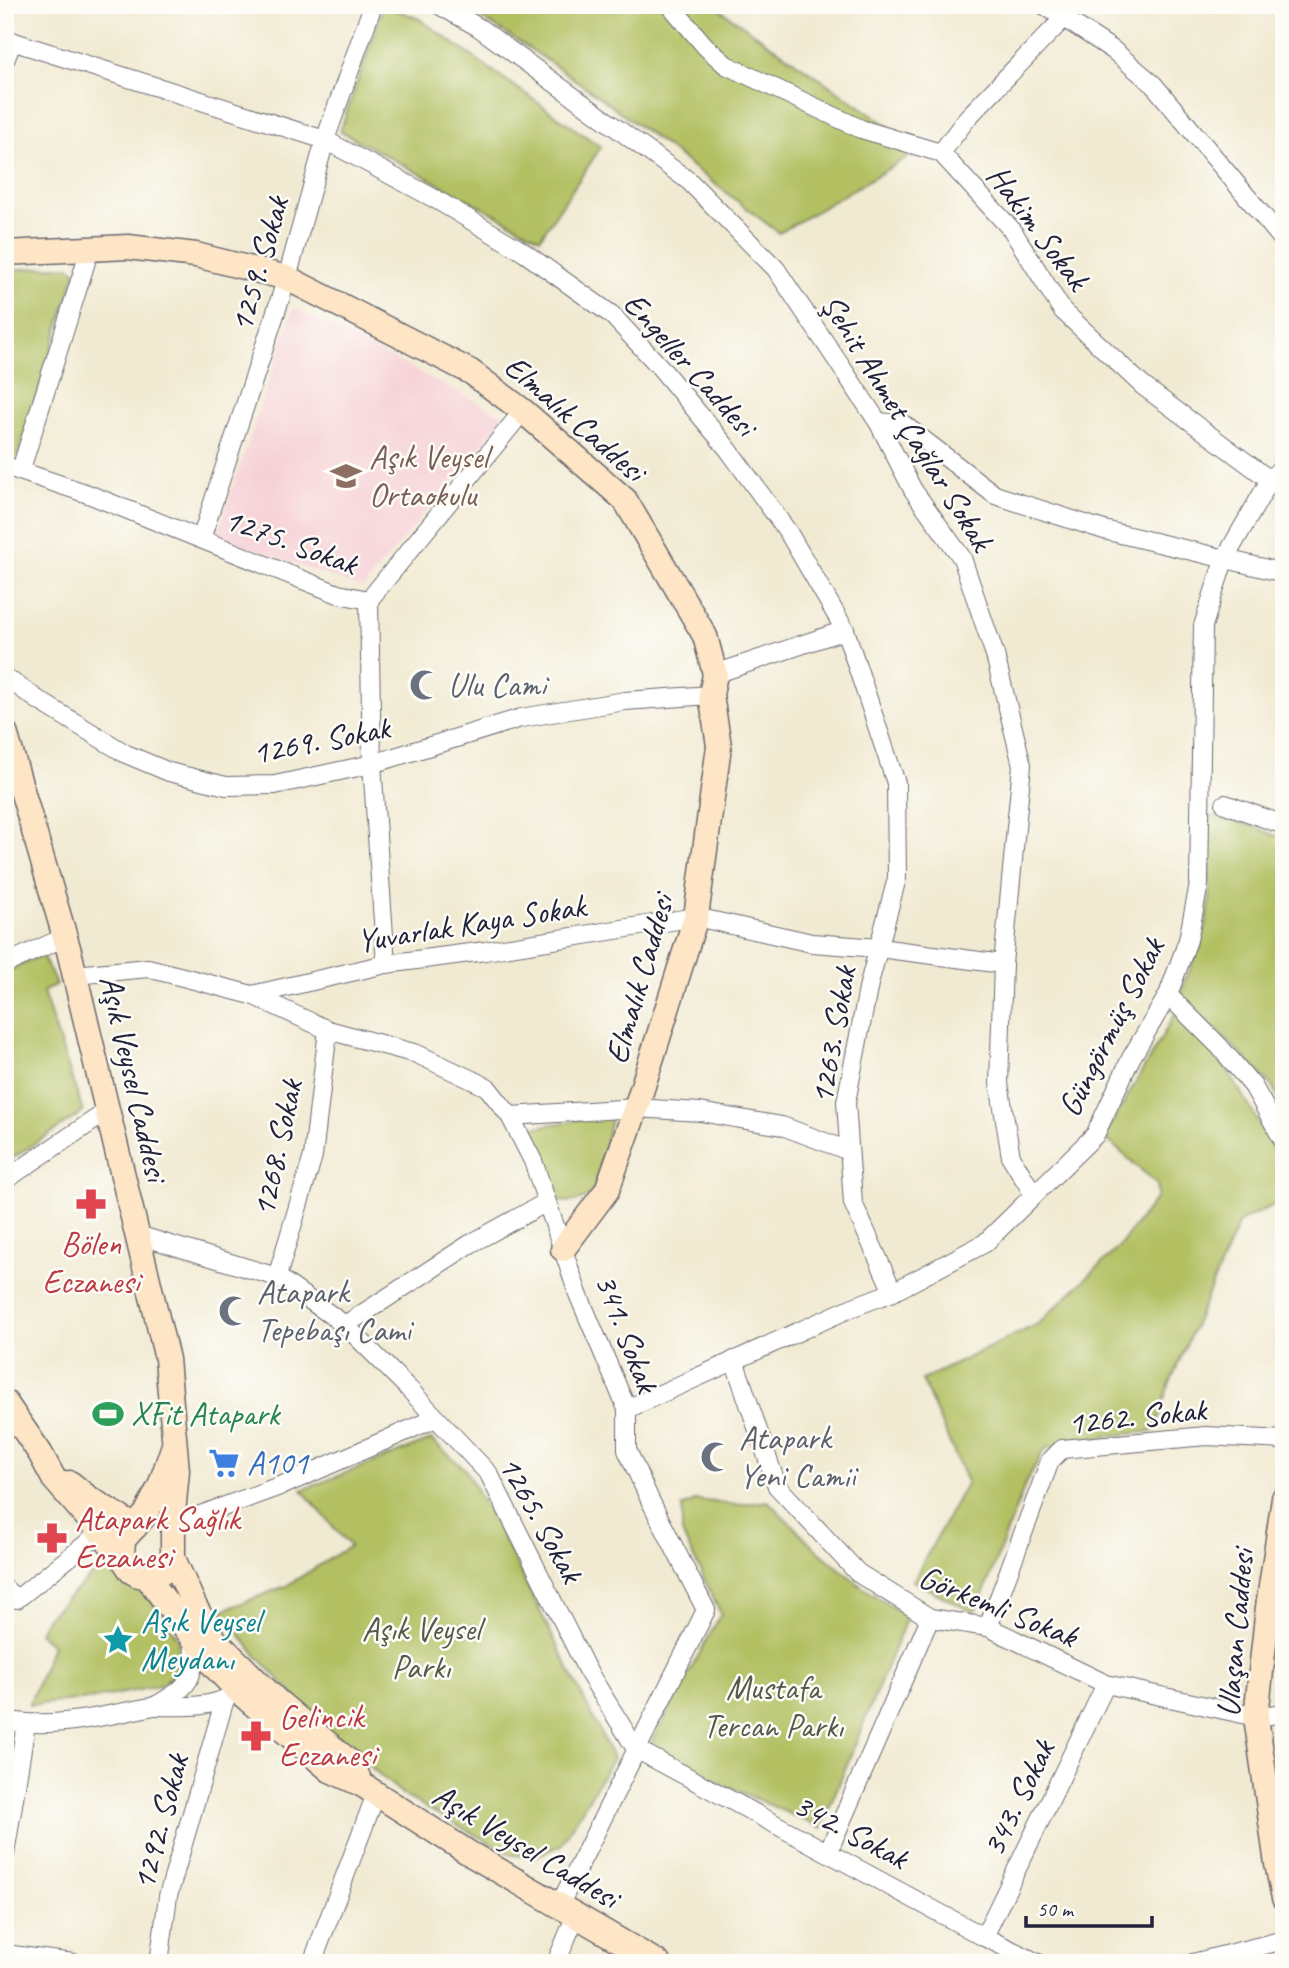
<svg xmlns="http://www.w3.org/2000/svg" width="1289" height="1968" viewBox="0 0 1289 1968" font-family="Caveat,sans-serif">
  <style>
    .built { fill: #f6cfd5 }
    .park { fill: #b2c062; stroke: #6a714e; stroke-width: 2 }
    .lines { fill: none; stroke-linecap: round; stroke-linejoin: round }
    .street-casing { stroke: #6a6870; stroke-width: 20 }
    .secondary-casing { stroke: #6a6870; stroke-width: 27 }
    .street { stroke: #fff; stroke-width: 18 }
    .secondary { stroke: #fde5c5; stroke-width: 24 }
    .labels { text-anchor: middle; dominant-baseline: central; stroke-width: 5; stroke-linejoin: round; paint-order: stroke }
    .street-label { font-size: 33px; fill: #22223b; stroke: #fdfcf7 }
    .education-label { font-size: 33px; fill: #785e54; stroke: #fdfcf7; text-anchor: start }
    .worship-label { font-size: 33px; fill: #5b616d; stroke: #fdfcf7; text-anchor: start }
    .health-label { font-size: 33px; fill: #be3a42; stroke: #fdfcf7; text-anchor: start }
    .leisure-label { font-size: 33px; fill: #27864d; stroke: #fdfcf7; text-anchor: start }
    .shop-label { font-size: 33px; fill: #366cbe; stroke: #fdfcf7; text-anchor: start }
    .culture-label { font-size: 33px; fill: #0d838f; stroke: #fdfcf7; text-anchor: start }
    .park-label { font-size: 33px; fill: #545949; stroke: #fdfcf7 }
  </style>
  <rect width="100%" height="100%" fill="#fdfcf7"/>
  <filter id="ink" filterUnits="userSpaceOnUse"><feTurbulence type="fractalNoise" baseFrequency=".0143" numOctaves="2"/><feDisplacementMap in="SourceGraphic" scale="14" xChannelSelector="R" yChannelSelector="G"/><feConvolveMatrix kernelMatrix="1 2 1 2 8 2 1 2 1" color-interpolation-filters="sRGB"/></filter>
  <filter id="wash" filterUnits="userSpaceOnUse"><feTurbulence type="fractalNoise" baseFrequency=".00686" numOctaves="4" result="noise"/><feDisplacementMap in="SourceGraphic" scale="28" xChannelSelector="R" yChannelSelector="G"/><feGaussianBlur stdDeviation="1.57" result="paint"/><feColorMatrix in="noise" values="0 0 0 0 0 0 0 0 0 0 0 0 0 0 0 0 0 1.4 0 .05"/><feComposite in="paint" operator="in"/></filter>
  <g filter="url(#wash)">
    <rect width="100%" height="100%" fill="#f1ead2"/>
    <polygon class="built" points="294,308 505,416 363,588 216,536"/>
    <g class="park">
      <polygon points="384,5 419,19 601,147 540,238 340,131"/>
      <path d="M459,5H713L922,149L779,233C675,154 572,70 459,5Z"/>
      <polygon points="69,266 76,272 19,453 13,461 5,459 5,270"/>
      <polygon points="1214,815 1255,827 1284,839 1284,1112 1275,1090 1260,1073 1182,996 1182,989 1204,935 1210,901 1208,818"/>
      <polygon points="42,955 56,984 43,992 83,1112 8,1161 5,1158 5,972"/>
      <polygon points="1175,1014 1204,1041 1226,1068 1248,1104 1284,1168 1284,1200 1239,1222 1167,1390 1155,1431 1072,1440 1045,1449 1026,1482 979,1605 973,1612 913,1581 967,1482 922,1380 1038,1324 1118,1248 1157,1197 1157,1184 1104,1137"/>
      <path d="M612,1114L594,1192C583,1201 574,1203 559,1201L530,1128Z"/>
      <polygon points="431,1440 465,1469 515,1561 613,1758 561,1845 536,1856 512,1855 406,1797 327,1730 256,1655 221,1611 286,1586 350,1546 302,1490"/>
      <polygon points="697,1500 737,1505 768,1501 817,1550 862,1587 907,1617 821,1828 647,1750 721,1614 682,1533 682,1507"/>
      <polygon points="116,1564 141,1586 178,1638 178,1665 171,1677 161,1685 139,1690 91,1699 29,1705 52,1645 39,1633 46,1618 102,1566"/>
    </g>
  </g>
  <g filter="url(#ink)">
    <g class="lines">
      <g class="street-casing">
        <g id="street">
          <polyline points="439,5 478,27 689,181 776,269 878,422 913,490 962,558 995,655 1022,765 1003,964 999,1083 1011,1157 1034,1195"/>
          <polyline points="670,5 705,46 726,65 861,129 941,153 1012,230 1062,310 1143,386 1270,480"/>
          <polyline points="1044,5 1113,50 1153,84 1284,241"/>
          <polyline points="5,39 325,140 437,200 522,251 612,315 659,366 728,449 788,532 845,630 896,783 897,878 869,984 846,1102 853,1203 893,1292"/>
          <polyline points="5,60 13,41"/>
          <polyline points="941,153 968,117 1064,18 1069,5"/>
          <polyline points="878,422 903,424 995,495 1104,530 1284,573"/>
          <polyline points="5,466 88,494 338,594 369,600 523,411"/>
          <polyline points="21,469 90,249"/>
          <polyline points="201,539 287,278 325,140 373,5"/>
          <polyline points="369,600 372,764 386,964"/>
          <polyline points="715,674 845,630"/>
          <polyline points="5,677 38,700 126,754 169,772 226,786 275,785 372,764 521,718 625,701 711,695"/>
          <polyline points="1225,804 1284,825"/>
          <polyline points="5,964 65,937"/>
          <polyline points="75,975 148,968 252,995 386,964 485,951 696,917 812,943 879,948 1003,964"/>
          <polyline points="252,995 328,1030 417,1054 487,1087 510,1116 533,1161 578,1294 627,1409 627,1450 650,1500 706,1610 559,1906"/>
          <polyline points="1168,995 1219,1046 1253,1086 1284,1142"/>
          <polyline points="510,1116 636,1108 700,1112 782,1126 849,1151"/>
          <polyline points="5,1180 106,1112"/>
          <polyline points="138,1235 277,1277 345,1325 409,1389 489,1474 587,1670 636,1749 984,1937 1038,1963"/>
          <polyline points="277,1277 313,1156 328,1030"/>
          <polyline points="345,1325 470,1244 545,1203"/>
          <polyline points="734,1360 777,1486 858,1573 930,1618 988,1627 1106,1684 1256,1717 1284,1713"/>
          <polyline points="627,1409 853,1307 893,1292 985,1243 1095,1135 1131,1058 1168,995 1188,940 1199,884 1203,626 1224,560 1270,480 1284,465"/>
          <polyline points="187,1520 288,1483 436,1418"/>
          <polyline points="5,1589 17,1599 101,1532"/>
          <polyline points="988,1627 1050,1461 1062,1449 1206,1436 1284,1440"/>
          <path d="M194,1638C194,1680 192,1685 155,1706C179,1706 211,1709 232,1695"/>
          <path d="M5,1720C53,1730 107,1715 155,1706"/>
          <polyline points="828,1852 930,1618"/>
          <polyline points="5,1854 26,1724"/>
          <polyline points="984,1937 1106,1684"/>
          <polyline points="5,1954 74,1963"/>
          <polyline points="159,1963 168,1896 225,1699"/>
          <polyline points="312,1963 376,1794"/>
          <polyline points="556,1963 576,1915"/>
          <polyline points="1193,1963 1284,1940"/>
        </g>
      </g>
      <g class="secondary-casing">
        <g id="secondary">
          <polyline points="5,253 128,247 196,255 287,278 471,372 523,411 625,500 705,636 715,674 711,695 719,746 696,917 636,1108 607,1190 563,1249"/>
          <polyline points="5,732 69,951 167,1359 177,1470 173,1514 173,1558 163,1572 155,1576 138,1575 131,1571 122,1557 123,1540 146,1514 160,1486 174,1445"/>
          <polyline points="5,1402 40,1453 54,1479 122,1557"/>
          <polyline points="70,1483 87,1497 135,1527"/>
          <polyline points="1284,1498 1268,1607 1256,1717 1277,1864 1284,1898"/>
          <polyline points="173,1558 195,1607 214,1639 277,1701 352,1764 361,1784"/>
          <polyline points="147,1577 215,1667 238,1691 330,1770 361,1784 472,1855 658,1963"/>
        </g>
      </g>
      <use href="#street" class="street"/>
      <use href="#secondary" class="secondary"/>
    </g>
  </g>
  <defs>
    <g id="school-bare" transform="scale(2.415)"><path d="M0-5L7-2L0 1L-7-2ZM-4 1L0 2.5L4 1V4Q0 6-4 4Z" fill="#8d6e63" stroke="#fdfcf7" stroke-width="2.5" paint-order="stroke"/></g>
    <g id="mosque-bare" transform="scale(2.415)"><path d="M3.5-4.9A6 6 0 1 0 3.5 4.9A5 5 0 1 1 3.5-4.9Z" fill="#6b7280" stroke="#fdfcf7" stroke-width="2.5" paint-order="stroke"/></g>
    <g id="pharmacy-bare" transform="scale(2.415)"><path d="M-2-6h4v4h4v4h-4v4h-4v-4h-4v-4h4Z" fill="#e0444e" stroke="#fdfcf7" stroke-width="2.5" paint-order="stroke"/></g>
    <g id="stadium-bare" transform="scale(2.415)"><path d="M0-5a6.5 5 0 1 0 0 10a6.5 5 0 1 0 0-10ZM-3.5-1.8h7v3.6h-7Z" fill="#2e9e5b" stroke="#fdfcf7" stroke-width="2.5" paint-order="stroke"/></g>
    <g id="supermarket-bare" transform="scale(2.415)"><path d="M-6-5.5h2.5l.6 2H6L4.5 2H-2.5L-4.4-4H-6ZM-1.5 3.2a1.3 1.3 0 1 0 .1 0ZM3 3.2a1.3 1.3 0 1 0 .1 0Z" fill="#3f7fe0" stroke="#fdfcf7" stroke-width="2.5" paint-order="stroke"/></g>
    <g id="sight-bare" transform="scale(2.415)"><path d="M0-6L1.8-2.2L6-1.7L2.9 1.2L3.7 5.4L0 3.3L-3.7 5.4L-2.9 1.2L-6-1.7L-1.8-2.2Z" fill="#0f9aa8" stroke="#fdfcf7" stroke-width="2.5" paint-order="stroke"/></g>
  </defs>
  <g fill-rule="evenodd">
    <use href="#school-bare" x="346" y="476"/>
    <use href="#mosque-bare" x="425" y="685"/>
    <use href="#pharmacy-bare" x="91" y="1204"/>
    <use href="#mosque-bare" x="234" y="1311"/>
    <use href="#stadium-bare" x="108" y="1414"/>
    <use href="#mosque-bare" x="716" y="1457"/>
    <use href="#supermarket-bare" x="224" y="1463"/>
    <use href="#pharmacy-bare" x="52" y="1538"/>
    <use href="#sight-bare" x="118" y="1640"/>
    <use href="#pharmacy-bare" x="256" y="1736"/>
  </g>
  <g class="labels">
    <g class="street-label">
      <text transform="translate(1038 227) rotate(53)">Hakim Sokak</text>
      <text transform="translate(259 264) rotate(-74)">1259. Sokak</text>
      <text transform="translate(690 364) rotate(48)">Engeller Caddesi</text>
      <text transform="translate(575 418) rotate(41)">Elmalık Caddesi</text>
      <text transform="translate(907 422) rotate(58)">Şehit Ahmet Çağlar Sokak</text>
      <text transform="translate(291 541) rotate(20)">1275. Sokak</text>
      <text transform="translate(321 740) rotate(-11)">1269. Sokak</text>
      <text transform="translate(471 923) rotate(-9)">Yuvarlak Kaya Sokak</text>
      <text transform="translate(639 979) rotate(-74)">Elmalık Caddesi</text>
      <text transform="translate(1111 1027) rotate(-63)">Güngörmüş Sokak</text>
      <text transform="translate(833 1035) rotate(-80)">1263. Sokak</text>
      <text transform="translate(134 1078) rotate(77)">Aşık Veysel Caddesi</text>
      <text transform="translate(277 1148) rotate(-78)">1268. Sokak</text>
      <text transform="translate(627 1333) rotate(69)">341. Sokak</text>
      <text transform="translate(1137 1416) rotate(-6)">1262. Sokak</text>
      <text transform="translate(541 1519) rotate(61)">1265. Sokak</text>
      <text transform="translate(998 1606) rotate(22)">Görkemli Sokak</text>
      <text transform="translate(1235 1633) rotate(-85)">Ulaşan Caddesi</text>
      <text transform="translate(1018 1798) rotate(-64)">343. Sokak</text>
      <text transform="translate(160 1822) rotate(-75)">1292. Sokak</text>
      <text transform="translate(851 1831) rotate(28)">342. Sokak</text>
      <text transform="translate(526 1846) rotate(31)">Aşık Veysel Caddesi</text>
    </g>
    <g class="education-label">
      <text x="369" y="457">Aşık Veysel<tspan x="369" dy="38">Ortaokulu</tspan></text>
    </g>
    <g class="worship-label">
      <text x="448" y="685">Ulu Cami</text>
      <text x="257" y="1292">Atapark<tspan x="257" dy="38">Tepebaşı Cami</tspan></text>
      <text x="739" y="1438">Atapark<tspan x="739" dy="38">Yeni Camii</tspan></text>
    </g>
    <g class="health-label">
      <text x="91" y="1244" text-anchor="middle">Bölen<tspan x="91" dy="38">Eczanesi</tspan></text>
      <text x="75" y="1519">Atapark Sağlık<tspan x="75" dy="38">Eczanesi</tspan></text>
      <text x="279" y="1717">Gelincik<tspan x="279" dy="38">Eczanesi</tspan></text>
    </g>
    <g class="leisure-label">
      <text x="131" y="1414">XFit Atapark</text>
    </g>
    <g class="shop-label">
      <text x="247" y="1463">A101</text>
    </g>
    <g class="culture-label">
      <text x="141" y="1621">Aşık Veysel<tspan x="141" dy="38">Meydanı</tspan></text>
    </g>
    <g class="park-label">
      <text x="421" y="1629">Aşık Veysel<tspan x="421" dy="38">Parkı</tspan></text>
      <text x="773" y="1688">Mustafa<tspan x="773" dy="38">Tercan Parkı</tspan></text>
    </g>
  </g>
  <rect width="1289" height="1968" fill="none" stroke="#fdfcf7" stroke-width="28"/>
  <path d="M1026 1916v10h126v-10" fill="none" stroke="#22223b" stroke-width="3.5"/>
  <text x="1037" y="1916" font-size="21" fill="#22223b" stroke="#fdfcf7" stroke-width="5" paint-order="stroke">50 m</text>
</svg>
